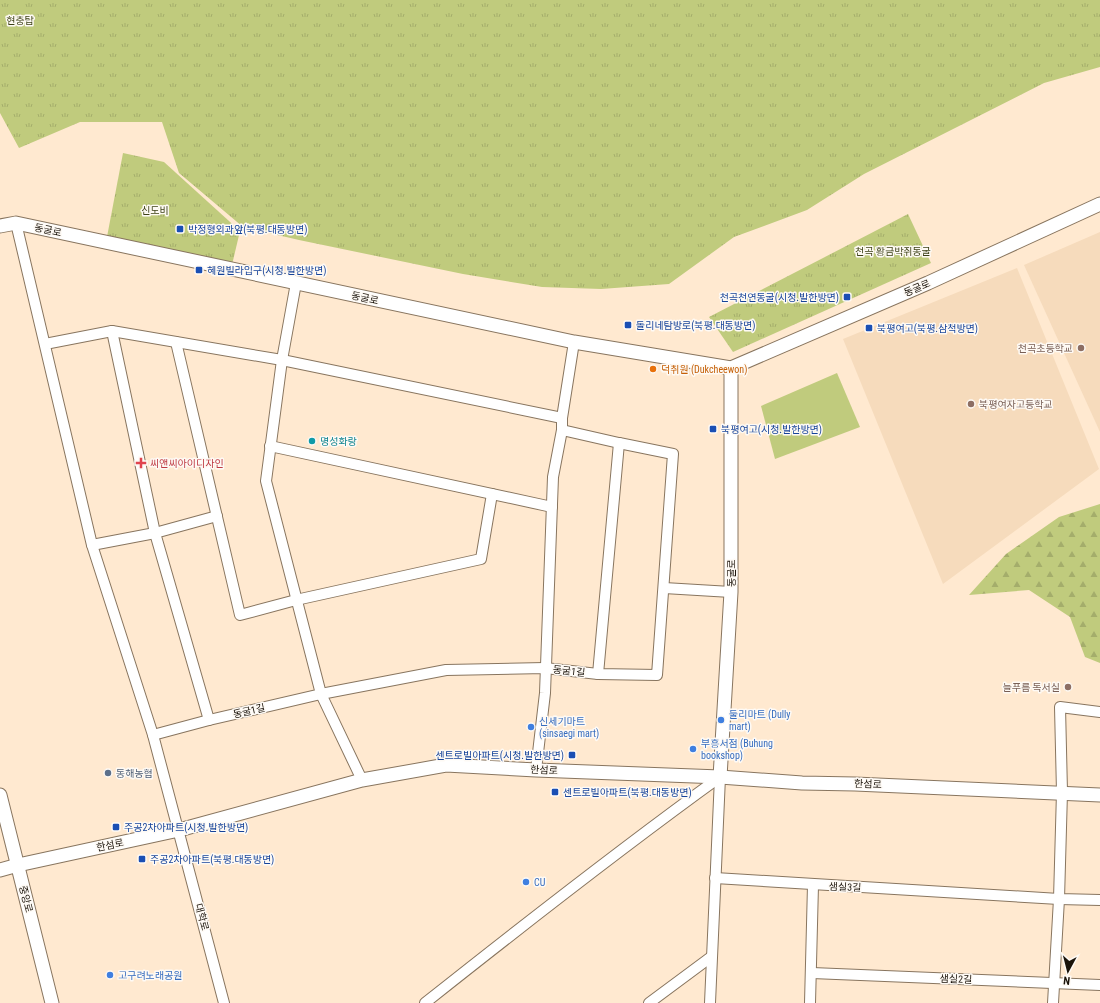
<svg xmlns="http://www.w3.org/2000/svg" width="1100" height="1003" viewBox="0 0 1100 1003" font-family="'Roboto Condensed','Noto Sans KR',sans-serif">
  <style>
    .built { fill: #f6dbbc }
    .grass { fill: #c0cb7d }
    .forest { fill: url(#forest-firs) }
    .park { fill: url(#park-tufts) }
    .lines { fill: none; stroke-linecap: round; stroke-linejoin: round }
    .minor-casing { stroke: #88755f; stroke-width: 12 }
    .tertiary-casing { stroke: #88755f; stroke-width: 15 }
    .minor { stroke: #fff; stroke-width: 10 }
    .tertiary { stroke: #fff; stroke-width: 13 }
    .transit-dot { fill: #1a4fb4; stroke: #fefaf5; stroke-width: 1.5 }
    .education-dot { fill: #8d6e63; stroke: #fefaf5; stroke-width: 1.5 }
    .food-dot { fill: #e8710a; stroke: #fefaf5; stroke-width: 1.5 }
    .culture-dot { fill: #0f9aa8; stroke: #fefaf5; stroke-width: 1.5 }
    .health-dot { fill: #e0444e; stroke: #fefaf5; stroke-width: 1.5 }
    .shop-dot { fill: #3f7fe0; stroke: #fefaf5; stroke-width: 1.5 }
    .service-dot { fill: #5c6f8a; stroke: #fefaf5; stroke-width: 1.5 }
    .labels { text-anchor: middle; dominant-baseline: central; stroke-width: 3; stroke-linejoin: round; paint-order: stroke }
    .park-label { font-size: 10px; fill: #3c4116; stroke: #fefaf5 }
    .transit-label { font-size: 10px; fill: #164399; stroke: #fefaf5; text-anchor: start }
    .street-label { font-size: 10px; fill: #1a130a; stroke: #fefaf5 }
    .education-label { font-size: 10px; fill: #785e54; stroke: #fefaf5; text-anchor: end }
    .food-label { font-size: 10px; fill: #c56008; stroke: #fefaf5; text-anchor: start }
    .culture-label { font-size: 10px; fill: #0d838f; stroke: #fefaf5; text-anchor: start }
    .health-label { font-size: 10px; fill: #be3a42; stroke: #fefaf5; text-anchor: start }
    .shop-label { font-size: 10px; fill: #366cbe; stroke: #fefaf5; text-anchor: start }
    .service-label { font-size: 10px; fill: #4e5e75; stroke: #fefaf5; text-anchor: start }
  </style>
  <defs>
    <pattern id="forest-firs" width="22" height="20" patternUnits="userSpaceOnUse"><rect width="22" height="20" fill="#c0cb7d"/><path d="M5 1l3.5 6h-7zM16 11l3.5 6h-7z" fill="#a4ad6b"/></pattern>
    <pattern id="park-tufts" width="24" height="20" patternUnits="userSpaceOnUse"><rect width="24" height="20" fill="#c0cb7d"/><path d="M3 7l-1-3M5 7V3M7 7l1-3M15 17l-1-3M17 17v-4M19 17l1-3" fill="none" stroke="#a4ad6b"/></pattern>
  </defs>
  <rect width="100%" height="100%" fill="#ffe9d0"/>
  <g class="built">
    <polygon points="1100,232 1100,432 1024,265"/>
    <polygon points="1017,268 1099,469 943,584 843,339"/>
  </g>
  <polygon class="grass" points="837,373 860,427 775,459 761,406"/>
  <polygon class="forest" points="1100,504 1100,663 1085,657 1070,617 1029,590 969,595 1006,554 1059,517"/>
  <g class="park">
    <polygon points="0,0 1100,0 1100,67 1044,83 864,174 807,210 734,237 669,284 601,289 542,287 463,274 299,240 243,227 179,173 162,122 80,122 19,148 0,113"/>
    <polygon points="123,153 164,162 240,231 231,269 106,242"/>
    <polygon points="908,214 931,263 733,352 709,317"/>
  </g>
  <g class="lines">
    <g class="minor-casing">
      <g id="minor">
        <polyline points="16,223 92,545 153,735 224,1003"/>
        <polyline points="296,283 282,360 266,481 321,694 362,780"/>
        <polyline points="176,342 240,615 296,600 481,559 492,494"/>
        <polyline points="45,344 112,331 282,360 562,418"/>
        <polyline points="270,446 552,507"/>
        <polyline points="92,545 155,533 112,331"/>
        <polyline points="664,588 731,592"/>
        <polyline points="598,674 619,443"/>
        <polyline points="209,720 155,533 217,516"/>
        <polyline points="153,735 209,720 321,694 446,670 545,668 598,674 657,675 673,454 619,443 562,430"/>
        <polyline points="536,770 545,693 553,477 562,430 562,418 574,342"/>
        <polyline points="715,878 1059,899 1100,900"/>
        <polyline points="812,973 1100,985"/>
        <path d="M425,1003C522,926 619,850 720,777"/>
        <polyline points="649,1003 711,957"/>
        <polyline points="710,1003 720,777"/>
        <polyline points="810,1003 813,885"/>
        <polyline points="1053,1003 1059,899 1062,792 1060,707 1100,712"/>
      </g>
    </g>
    <g class="tertiary-casing">
      <g id="tertiary">
        <polyline points="0,226 16,223 574,342 731,368 928,283 1100,204"/>
        <polyline points="720,777 731,592 731,368"/>
        <polyline points="0,795 52,1003"/>
        <polyline points="0,870 18,865 179,830 362,780 446,765 536,770 720,777 802,783 855,784 1100,795"/>
      </g>
    </g>
    <use href="#minor" class="minor"/>
    <use href="#tertiary" class="tertiary"/>
  </g>
  <g class="transit-dot">
    <rect x="176" y="225" width="8" height="8" rx="2"/>
    <rect x="195" y="266" width="8" height="8" rx="2"/>
    <rect x="843" y="293" width="8" height="8" rx="2"/>
    <rect x="624" y="321" width="8" height="8" rx="2"/>
    <rect x="865" y="324" width="8" height="8" rx="2"/>
    <rect x="709" y="425" width="8" height="8" rx="2"/>
    <rect x="568" y="751" width="8" height="8" rx="2"/>
    <rect x="551" y="788" width="8" height="8" rx="2"/>
    <rect x="112" y="823" width="8" height="8" rx="2"/>
    <rect x="138" y="855" width="8" height="8" rx="2"/>
  </g>
  <g class="education-dot">
    <circle cx="1081" cy="348" r="4"/>
    <circle cx="971" cy="404" r="4"/>
    <circle cx="1068" cy="687" r="4"/>
  </g>
  <circle class="food-dot" cx="653" cy="369" r="4"/>
  <circle class="culture-dot" cx="312" cy="441" r="4"/>
  <path class="health-dot" d="M139 457h4v4h4v4h-4v4h-4v-4h-4v-4h4z"/>
  <g class="shop-dot">
    <circle cx="721" cy="720" r="4"/>
    <circle cx="531" cy="727" r="4"/>
    <circle cx="693" cy="749" r="4"/>
    <circle cx="526" cy="882" r="4"/>
    <circle cx="110" cy="975" r="4"/>
  </g>
  <circle class="service-dot" cx="108" cy="773" r="4"/>
  <g class="labels">
    <g class="park-label">
      <text x="20" y="20">현충탑</text>
      <text x="155" y="210">신도비</text>
      <text x="893" y="251">천곡 황금박쥐동굴</text>
    </g>
    <g class="transit-label">
      <text x="188" y="229">박정형외과앞(북평.대동방면)</text>
      <text x="207" y="270">혜원빌라입구(시청.발한방면)</text>
      <text x="839" y="297" text-anchor="end">천곡천연동굴(시청.발한방면)</text>
      <text x="636" y="325">돌리네탐방로(북평.대동방면)</text>
      <text x="877" y="328">북평여고(북평.삼척방면)</text>
      <text x="721" y="429">북평여고(시청.발한방면)</text>
      <text x="564" y="755" text-anchor="end">센트로빌아파트(시청.발한방면)</text>
      <text x="563" y="792">센트로빌아파트(북평.대동방면)</text>
      <text x="124" y="827">주공2차아파트(시청.발한방면)</text>
      <text x="150" y="859">주공2차아파트(북평.대동방면)</text>
    </g>
    <g class="street-label">
      <text transform="translate(48 230) rotate(12)">동굴로</text>
      <text transform="translate(917 288) rotate(-23)">동굴로</text>
      <text transform="translate(365 298) rotate(12)">동굴로</text>
      <text transform="translate(731 573) rotate(-90)">동굴로</text>
      <text transform="translate(569 671) rotate(6)">동굴1길</text>
      <text transform="translate(249 711) rotate(-13)">동굴1길</text>
      <text transform="translate(544 770) rotate(3)">한섬로</text>
      <text transform="translate(868 784) rotate(2)">한섬로</text>
      <text transform="translate(110 845) rotate(-12)">한섬로</text>
      <text transform="translate(845 887) rotate(3)">샘실3길</text>
      <text transform="translate(26 899) rotate(76)">중앙로</text>
      <text transform="translate(202 917) rotate(75)">대학로</text>
      <text transform="translate(956 979) rotate(2)">샘실2길</text>
    </g>
    <g class="education-label">
      <text x="1073" y="348">천곡초등학교</text>
      <text x="979" y="404" text-anchor="start">북평여자고등학교</text>
      <text x="1060" y="687">늘푸름 독서실</text>
    </g>
    <g class="food-label">
      <text x="661" y="369">덕취원 (Dukcheewon)</text>
    </g>
    <g class="culture-label">
      <text x="320" y="441">명성화랑</text>
    </g>
    <g class="health-label">
      <text x="150" y="463">씨앤씨아이디자인</text>
    </g>
    <g class="shop-label">
      <text x="729" y="714">둘리마트 (Dully<tspan x="729" dy="12">mart)</tspan></text>
      <text x="539" y="721">신세기마트<tspan x="539" dy="12">(sinsaegi mart)</tspan></text>
      <text x="701" y="743">부흥서점 (Buhung<tspan x="701" dy="12">bookshop)</tspan></text>
      <text x="534" y="882">CU</text>
      <text x="118" y="975">고구려노래공원</text>
    </g>
    <g class="service-label">
      <text x="116" y="773">동해농협</text>
    </g>
  </g>
  <g transform="translate(1068 971) rotate(187)" stroke="#fefaf5" stroke-width="3" paint-order="stroke">
  <path d="M0-3L7 15L0 10L-7 15Z" fill="#1a130a"/>
  <text y="-6" font-size="11" font-weight="bold" text-anchor="middle" fill="#1a130a">N</text>
  </g>
</svg>
